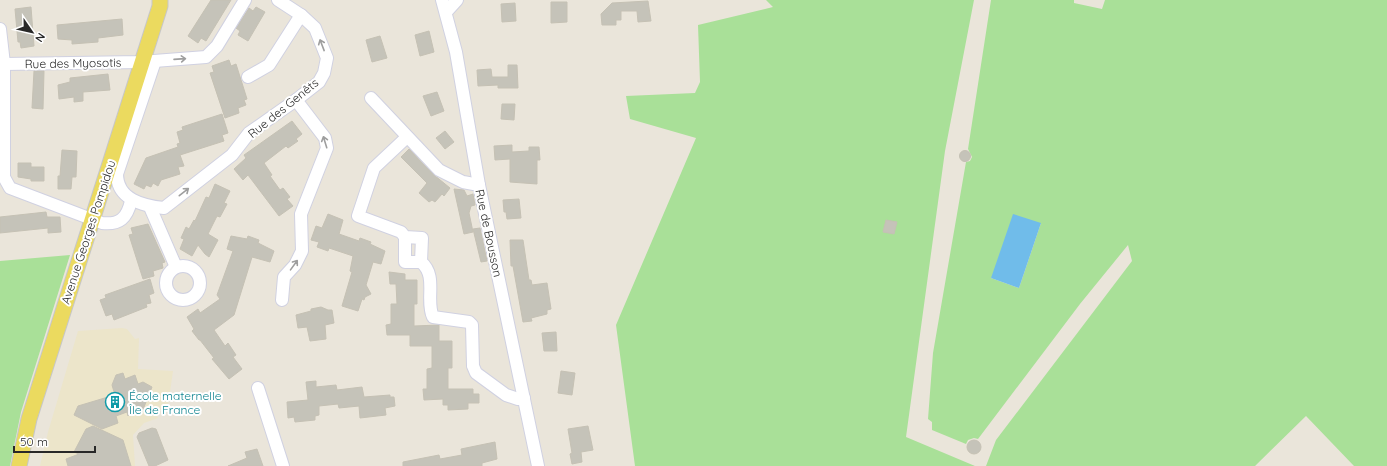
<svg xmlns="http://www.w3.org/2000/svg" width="1387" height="466" viewBox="0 0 1387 466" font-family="Quicksand,sans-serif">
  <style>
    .education { fill: #ece5ca }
    .green { fill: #a9e098; fill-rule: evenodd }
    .water { fill: #70bcea }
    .building { fill: #c5c3b9; stroke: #c5c1b4 }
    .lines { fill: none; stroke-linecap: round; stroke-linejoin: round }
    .minor-casing { stroke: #d0d1e1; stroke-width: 14 }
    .major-casing { stroke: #c7c7c7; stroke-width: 17 }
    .minor { stroke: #fff; stroke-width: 12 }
    .major { stroke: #ebda5f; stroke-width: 15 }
    .oneway { stroke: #9e9e9e }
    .labels { text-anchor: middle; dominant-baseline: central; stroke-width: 4; stroke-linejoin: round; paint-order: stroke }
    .street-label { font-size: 12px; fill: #282828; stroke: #fff }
    .culture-label { font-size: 12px; fill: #0d838f; stroke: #fff; text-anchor: start }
  </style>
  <rect width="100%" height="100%" fill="#eae5da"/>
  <polygon class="education" points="122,328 127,329 135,339 139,338 138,369 173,371 168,406 155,412 158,418 144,423 133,435 135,466 40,466 48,432 78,331"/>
  <g class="green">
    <polygon points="766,0 974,0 945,151 906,437 975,466 635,466 616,325 696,138 630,119 626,96 695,93 700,82 698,25 773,7"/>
    <path d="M991,0H1074V3L1102,9L1105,0H1387V466H1354L1306,416L1255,466H986L996,440L1132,261L1128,245L1080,304L978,439L974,438L968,440L966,444L932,430V422L928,419L933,353L966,162L970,161L972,157L968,149ZM1041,223L1019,288L991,278Z"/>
    <polygon points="70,255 21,412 10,466 0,466 0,261"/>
  </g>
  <polygon class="water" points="1013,214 1041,223 1019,288 991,278"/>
  <g class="building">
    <polygon points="211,0 231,0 206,41 201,38 198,43 188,36"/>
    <polygon points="648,1 651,21 638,22 637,11 621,11 621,20 616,20 616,25 602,25 601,14 612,3"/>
    <polygon points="551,2 567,2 567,22 551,23"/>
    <polygon points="515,3 516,21 502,22 501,4"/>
    <polygon points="31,7 34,46 21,48 20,42 18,42 15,9"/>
    <polygon points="256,7 265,12 248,41 238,35 240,31 236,28 249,8 253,11"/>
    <polygon points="122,19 123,35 98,38 98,42 72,44 72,40 58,39 57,25"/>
    <polygon points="429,31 434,52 420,56 415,35"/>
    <polygon points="380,36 387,58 372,62 366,40"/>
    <polygon points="229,60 231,66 236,64 247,99 244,100 246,105 238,108 239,113 225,118 210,73 214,72 212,66"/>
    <polygon points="508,65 517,65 518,88 498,88 498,85 478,86 477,70 491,69 492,77 508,77"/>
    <polygon points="34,71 44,71 43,109 32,108"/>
    <polygon points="108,74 110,90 83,92 83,101 74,102 74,97 59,99 58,85 70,82 70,78"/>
    <polygon points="437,92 444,111 431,116 423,96"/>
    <polygon points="502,104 515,104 514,120 501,119"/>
    <polygon points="222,114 228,133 222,135 224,141 180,155 184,166 178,167 180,174 161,180 158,186 153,183 151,187 146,185 144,189 134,184 146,158 178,147 177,144 180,143 177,132 183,130 182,127"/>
    <polygon points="292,121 302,134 296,139 298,141 288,148 286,146 264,163 272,175 270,176 280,190 283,188 290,197 287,199 293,206 279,216 248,175 243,180 234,169 246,158 244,155"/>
    <polygon points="445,131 454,142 445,149 436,138"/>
    <polygon points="512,145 512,152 529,151 529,147 539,147 540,160 537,160 537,184 510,182 510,159 495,160 494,146"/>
    <polygon points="409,149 434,175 450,188 444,196 442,194 435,202 432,200 429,202 419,193 427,183 401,157"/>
    <polygon points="62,150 77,151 76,177 72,177 71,189 58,189 58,176 60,176"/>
    <circle cx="965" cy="156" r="5.5"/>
    <polygon points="18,163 31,163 31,167 44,167 44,181 31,181 31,179 18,177"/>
    <polygon points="215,184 230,191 224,203 227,204 220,217 217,216 208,234 218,240 209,257 205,254 198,245 192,256 180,249 184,239 181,238 186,227 189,229 194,220 195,221 206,197 209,198"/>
    <polygon points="454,189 464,190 467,196 473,194 475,205 471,206 469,213 473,232 464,234"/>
    <polygon points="519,199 521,218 507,219 506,212 504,212 503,200"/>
    <polygon points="46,212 47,217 60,217 61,232 48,233 48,228 0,233 0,217"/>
    <polygon points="328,214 343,220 339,234 359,241 360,238 371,242 370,244 385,251 381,264 373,262 366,285 371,294 365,297 364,300 362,299 358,311 342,306 352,272 350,271 353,256 329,248 328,251 317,247 319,242 311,240 316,226 322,228"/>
    <polygon points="886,220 897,222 894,234 883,232"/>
    <polygon points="148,224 165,262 162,263 163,268 153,271 154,276 143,279 129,235 133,234 131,228"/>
    <polygon points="480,228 487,261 481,262 473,229"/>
    <polygon points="231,236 247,239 248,236 259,240 258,243 274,251 270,262 252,257 234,315 214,330 225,346 228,343 236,355 233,357 242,369 229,379 212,359 214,358 200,340 199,340 192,331 194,329 187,317 198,309 200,313 220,299 217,295 233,251 227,249"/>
    <polygon points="510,240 523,240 529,280 531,280 532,285 547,283 551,309 547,310 547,314 531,318 532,321 523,322 513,266 511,266"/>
    <polygon points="389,272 405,274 405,280 417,280 417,304 414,304 414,326 439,325 439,341 452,341 452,368 448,368 448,389 473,389 473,394 479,394 479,403 468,403 468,409 448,410 448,405 443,405 443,399 424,400 423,389 427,389 427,369 432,368 432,346 410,346 410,335 387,335 386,325 391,324 391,304 397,304 396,284 390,284"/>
    <polygon points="150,279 154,293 149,295 151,303 146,304 147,307 114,320 112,314 106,316 100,300 106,298 105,295"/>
    <polygon points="321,307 328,310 332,310 334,323 325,325 326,339 310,341 307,327 298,328 296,315 311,311 311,309"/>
    <polygon points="556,332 557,351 544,351 542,333"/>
    <polygon points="561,371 575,373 572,395 558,393"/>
    <polygon points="123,373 125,379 135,375 138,384 143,382 152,387 142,412 138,413 133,410 128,416 127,412 116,416 118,423 102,429 74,415 78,406 108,397 117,402 112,385 116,375"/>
    <polygon points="316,381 316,387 336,385 337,390 362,387 364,397 390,395 390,397 394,397 395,406 385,408 386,415 360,418 359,406 339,408 338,404 319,406 319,415 315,416 315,420 295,422 294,417 288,418 287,402 308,400 306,382"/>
    <polygon points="93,426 123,440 131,466 68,466 66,459 79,454 74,452 86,429"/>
    <polygon points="588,426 593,450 581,452 582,462 572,464 570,454 572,453 568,429"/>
    <polygon points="152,428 156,429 168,460 155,466 149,466 137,437 139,433"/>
    <circle cx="974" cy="447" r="7"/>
    <polygon points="495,442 497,459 482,463 482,466 403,466 403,462 439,455 440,459 462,455 461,449"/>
    <polygon points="257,449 263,466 228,466 247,458 245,452"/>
  </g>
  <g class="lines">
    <g class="minor-casing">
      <g id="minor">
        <polyline points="442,0 456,52 479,185 538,466"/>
        <polyline points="447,11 457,0"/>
        <path d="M0,29L4,64V177L10,188L102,223C120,225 127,218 131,201"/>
        <path d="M155,61L117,174C117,200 144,206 164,208L232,155L249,133L296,100L319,82L324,73L327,58L315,28L301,15L278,0"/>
        <polyline points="4,64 141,62 206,57 217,46 245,0"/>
        <polyline points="248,77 269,65 301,15"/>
        <polyline points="371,98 439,170 463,182 479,185"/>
        <path d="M407,137L374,168L358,216L401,232L405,237L422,238L421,262C438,276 425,300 433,317L469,322L472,325L473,366L476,373L506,395L518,399L524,398"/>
        <polyline points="150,207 176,267"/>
        <polyline points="405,237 405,262 421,262"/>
        <circle cx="183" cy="283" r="17"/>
        <polyline points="282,300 284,277 295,265 302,251 301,214 327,148 325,138 296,100"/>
        <polyline points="258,388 283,466"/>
      </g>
    </g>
    <g class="major-casing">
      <polyline id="major" points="19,466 29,419 160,6 160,0"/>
    </g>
    <use href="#minor" class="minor"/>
    <use href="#major" class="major"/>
  </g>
  <defs><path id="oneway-shaft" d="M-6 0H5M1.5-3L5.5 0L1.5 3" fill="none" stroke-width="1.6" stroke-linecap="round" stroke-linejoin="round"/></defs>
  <g class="oneway">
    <use href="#oneway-shaft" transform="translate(322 45) rotate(-111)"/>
    <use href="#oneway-shaft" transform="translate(180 59) rotate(-4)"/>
    <use href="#oneway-shaft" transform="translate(325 142) rotate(-107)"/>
    <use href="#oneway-shaft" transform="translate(184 192) rotate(-38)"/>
    <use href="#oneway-shaft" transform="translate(294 265) rotate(-54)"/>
  </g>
  <defs>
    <g id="building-ring" transform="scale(1)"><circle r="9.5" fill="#fff" stroke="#0f9aa8" stroke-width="1.5"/><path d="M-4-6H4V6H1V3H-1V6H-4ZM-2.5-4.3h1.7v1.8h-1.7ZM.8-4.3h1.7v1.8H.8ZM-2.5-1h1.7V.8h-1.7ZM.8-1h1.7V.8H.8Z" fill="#0f9aa8"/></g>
  </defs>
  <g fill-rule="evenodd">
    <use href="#building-ring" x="115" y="402"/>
  </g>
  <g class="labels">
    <g class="street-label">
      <text transform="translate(73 63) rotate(-1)">Rue des Myosotis</text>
      <text transform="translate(283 108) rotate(-39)">Rue des Genêts</text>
      <text transform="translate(88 232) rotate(-72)">Avenue Georges Pompidou</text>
      <text transform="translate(489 233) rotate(78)">Rue de Bousson</text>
    </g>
    <g class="culture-label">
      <text x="129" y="395">École maternelle<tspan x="129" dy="14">Île de France</tspan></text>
    </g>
  </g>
  <g transform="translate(32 32) rotate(124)" stroke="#ffffff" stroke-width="3" paint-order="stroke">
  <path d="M0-3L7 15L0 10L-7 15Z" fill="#282828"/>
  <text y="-6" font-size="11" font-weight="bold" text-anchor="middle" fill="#282828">N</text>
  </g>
  <path d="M14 446v6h81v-6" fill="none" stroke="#282828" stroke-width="2"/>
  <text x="20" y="446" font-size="12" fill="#282828" stroke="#ffffff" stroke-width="3" paint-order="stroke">50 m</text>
</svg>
